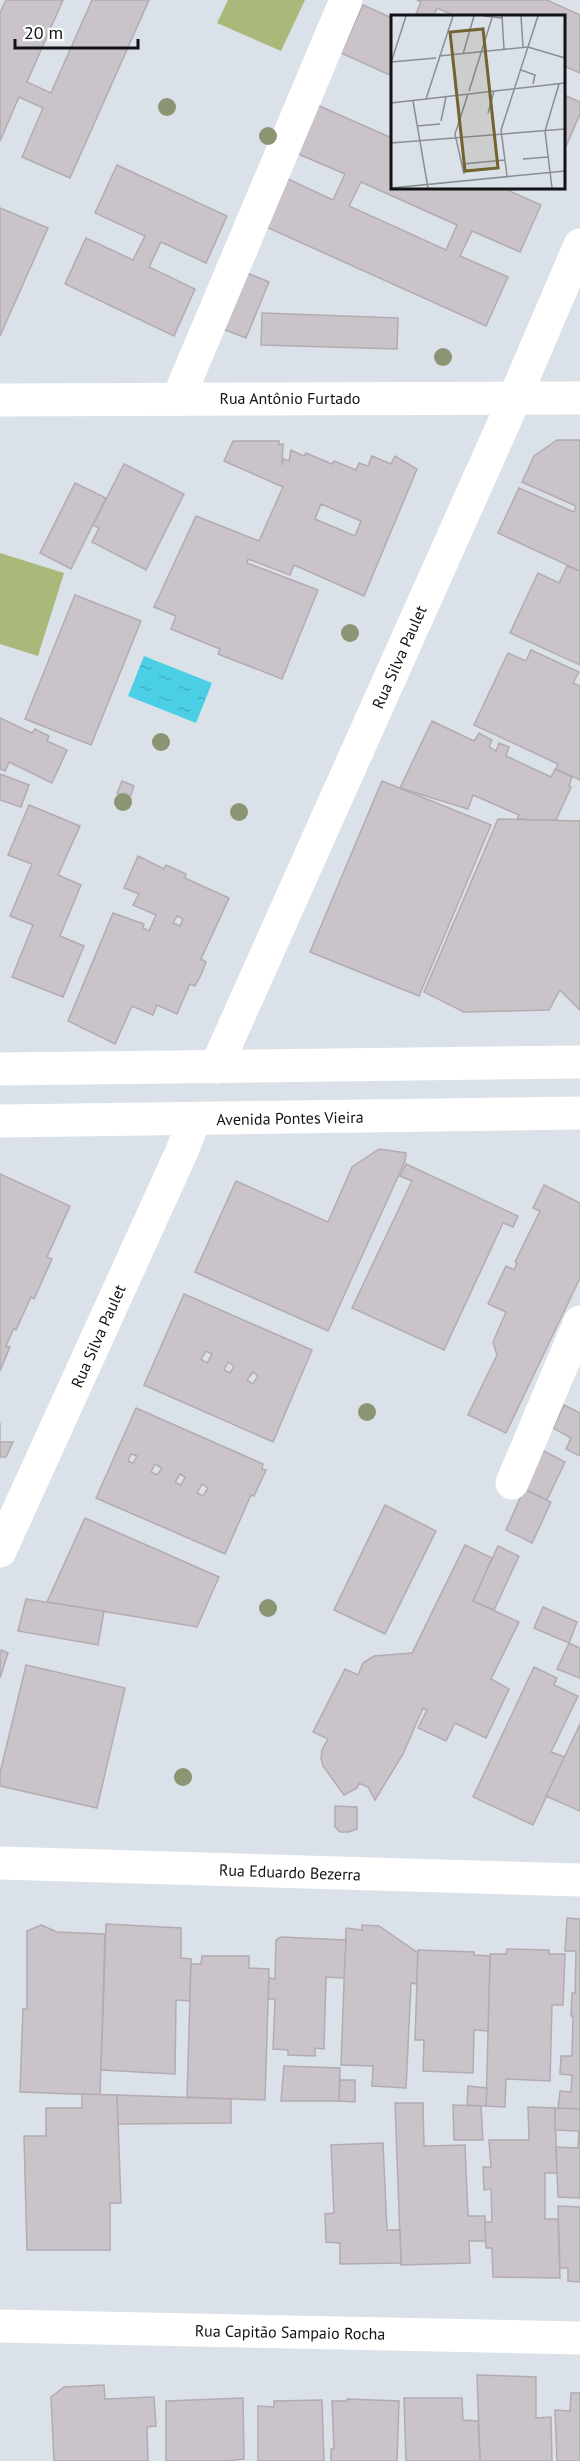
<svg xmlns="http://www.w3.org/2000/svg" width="580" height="2461" viewBox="0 0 580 2461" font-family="'PT Sans',sans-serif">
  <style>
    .pitch { fill: #a9b979 }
    .water { fill: url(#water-ripples) }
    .building { fill: #cac3c9; stroke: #b3abb1; stroke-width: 1.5; fill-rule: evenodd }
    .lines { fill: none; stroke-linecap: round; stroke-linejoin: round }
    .minor { stroke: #fff; stroke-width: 33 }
    .major { stroke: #fff; stroke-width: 33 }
    .tree { fill: #8b9574 }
    .labels { text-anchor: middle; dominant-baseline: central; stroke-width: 4.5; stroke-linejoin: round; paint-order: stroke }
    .street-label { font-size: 16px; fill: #101215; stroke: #fff }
    .inset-road { fill: none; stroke: #8a8e94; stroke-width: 1.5 }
    .view { fill: #746230; fill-opacity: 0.15; stroke: #746230; stroke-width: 3 }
    .inset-edge { fill: none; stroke: #101215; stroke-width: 3 }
  </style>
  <defs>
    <pattern id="water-ripples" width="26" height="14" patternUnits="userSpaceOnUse" patternTransform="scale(1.5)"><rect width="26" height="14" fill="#4bcfe4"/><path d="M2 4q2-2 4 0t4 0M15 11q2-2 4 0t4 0" fill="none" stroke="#40b1c3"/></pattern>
  </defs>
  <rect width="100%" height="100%" fill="#dbe1e8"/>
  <g class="pitch">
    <polygon points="228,0 305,0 281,51 217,23"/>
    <polygon points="0,553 64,573 38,656 0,644"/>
  </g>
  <polygon class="water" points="144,656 212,683 196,723 128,696"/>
  <g class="building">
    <polygon points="6,0 63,0 27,82 51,93 92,0 149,0 70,178 22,157 43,108 19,97 0,141 0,13"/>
    <polygon points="417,0 547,0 580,15 580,73 564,66 564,16 455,16 437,8 434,16 415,16 421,2"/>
    <polygon points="363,5 392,18 392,76 341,53"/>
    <polygon points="564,95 580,102 580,114 564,151"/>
    <path d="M317,105L392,138V188H503L541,205L520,252L472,231L460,256L508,277L486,326L264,226L286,178L333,200L345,174L296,153ZM361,182L457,225L446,250L349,206Z"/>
    <polygon points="117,165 227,216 206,263 161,242 149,267 195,289 174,336 65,284 86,238 133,260 145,236 95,213"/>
    <polygon points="0,208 48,228 0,336"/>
    <polygon points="247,273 269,282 246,338 223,329"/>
    <polygon points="262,313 398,318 397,349 261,345"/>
    <polygon points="557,440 580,440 580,571 498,533 519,488 574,512 576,506 522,482 534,456"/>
    <path d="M233,441H279V445L283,444L282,465L284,459L289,461L291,450L304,456L306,453L332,464L334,461L356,470L359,463L368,466L372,456L391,464L395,456L417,469L364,596L294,565L290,575L248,559L247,563L318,590L282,679L218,654L220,649L171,629L176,616L154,607L196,516L259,541L283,487L224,461ZM321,504L361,521L355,536L315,519Z"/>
    <polygon points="124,464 184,494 146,570 92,542 99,528 93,525"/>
    <polygon points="75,483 106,498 71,569 40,553"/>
    <polygon points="567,566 580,571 580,665 510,633 538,573 559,583"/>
    <polygon points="75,595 141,621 91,745 25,719"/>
    <polygon points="531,650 579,672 573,683 580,686 580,780 556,769 558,764 474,725 508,653 526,661"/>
    <polygon points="0,718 32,733 35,729 49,736 47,741 67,750 52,783 9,762 5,771 0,769"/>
    <polygon points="432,721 474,741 479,733 492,740 489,747 496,751 499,743 509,747 506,756 551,777 555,769 572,777 569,786 571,787 556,820 525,821 525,819 517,819 519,815 473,795 468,809 400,788"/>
    <polygon points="0,774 29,785 21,807 0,800"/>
    <polygon points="122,781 134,786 130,798 117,793"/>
    <polygon points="382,781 491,825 419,996 310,952"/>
    <polygon points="29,805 80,826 58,875 81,885 60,936 84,946 63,997 12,977 33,925 10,916 32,864 8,855"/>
    <polygon points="498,819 580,821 580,1010 560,990 549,1010 464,1012 424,992"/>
    <path d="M138,856L164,869L166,865L186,874L185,878L229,898L201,959L206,962L201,975L195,986L190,984L177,1014L157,1005L153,1015L132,1006L115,1044L68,1021L113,913L144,924L143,928L149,931L156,915L133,905L139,894L124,888ZM177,916L183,919L180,926L173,923Z"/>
    <polygon points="379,1149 406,1153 405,1161 328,1331 195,1272 236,1181 328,1222 352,1167"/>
    <polygon points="406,1164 518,1216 513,1227 503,1223 444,1350 352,1308 412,1181 400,1176"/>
    <polygon points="0,1174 70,1206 47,1257 52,1259 34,1299 31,1297 16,1330 14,1328 6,1346 10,1347 0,1371"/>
    <polygon points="544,1185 580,1203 580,1278 506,1433 468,1415 497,1355 493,1342 506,1312 488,1304 506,1266 514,1270 517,1263 515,1262 540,1211 533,1208"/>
    <path d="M184,1294L312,1350L273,1442L144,1385ZM206,1351L212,1354L207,1363L201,1359ZM228,1362L234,1366L230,1373L224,1370ZM253,1372L258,1376L253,1384L247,1380Z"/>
    <polygon points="564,1405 580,1413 580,1456 566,1449 571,1438 553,1428"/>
    <path d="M136,1408L263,1464L262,1469L266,1470L254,1496L251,1495L225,1554L96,1498ZM131,1454L137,1456L133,1463L128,1461ZM155,1464L162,1468L157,1475L151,1472ZM180,1474L185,1477L181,1485L175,1482ZM202,1484L208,1488L203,1496L197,1493Z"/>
    <polygon points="0,1423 0,1442 13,1442 6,1457 0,1457"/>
    <polygon points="542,1450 565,1462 547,1500 524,1489"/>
    <polygon points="524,1489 551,1502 532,1543 506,1530"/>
    <polygon points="385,1505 436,1531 385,1634 334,1610"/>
    <polygon points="85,1518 219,1577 197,1627 47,1602"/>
    <polygon points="465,1545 492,1558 473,1601 519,1622 491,1679 509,1689 486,1738 455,1723 446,1741 418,1728 427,1710 423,1708 403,1754 375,1800 368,1787 359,1783 357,1788 344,1795 323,1766 321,1758 322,1750 328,1739 313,1732 345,1669 358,1675 363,1663 374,1656 412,1653"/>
    <polygon points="498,1546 519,1556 494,1610 473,1601"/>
    <polygon points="26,1599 104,1611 98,1645 18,1631"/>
    <polygon points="543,1607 577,1622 569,1643 534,1628"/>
    <polygon points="569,1643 580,1648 580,1678 557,1669"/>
    <polygon points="1,1650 8,1653 0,1678 0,1653"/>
    <polygon points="26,1665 125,1688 97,1808 0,1786 0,1773"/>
    <polygon points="534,1667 557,1678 554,1685 578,1696 551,1752 565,1757 533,1825 473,1797"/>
    <polygon points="580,1724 580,1811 546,1796"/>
    <polygon points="335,1806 357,1807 357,1829 349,1832 340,1832 335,1827"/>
    <polygon points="567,1918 580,1919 580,2109 558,2109 560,2091 571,2092 572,2075 560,2074 561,2056 572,2056 573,2016 571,2016 572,1993 575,1993 576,1951 565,1951"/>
    <polygon points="106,1924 181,1928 181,1958 191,1959 190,2001 176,2000 175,2074 101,2070"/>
    <polygon points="41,1925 57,1932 105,1934 100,2095 20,2092 23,2009 27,2009 27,1931"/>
    <polygon points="362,1925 379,1926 418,1953 417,1984 411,1983 406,2088 372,2086 373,2066 341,2065 346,1928 362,1930"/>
    <polygon points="281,1937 346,1940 344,1978 326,1977 324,2049 315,2048 315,2056 288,2055 288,2050 273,2049 275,1999 268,1999 269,1978 275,1979 276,1940"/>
    <polygon points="507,1949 549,1950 549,1954 565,1954 563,2005 552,2005 550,2081 506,2079 505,2107 486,2106 490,1954 506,1954"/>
    <polygon points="418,1950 474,1952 474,1955 490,1956 488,2031 474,2030 473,2073 423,2071 424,2040 415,2040"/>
    <polygon points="202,1956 249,1956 249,1968 269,1969 265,2100 187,2097 191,1964 201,1964"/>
    <polygon points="284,2066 340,2068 339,2101 281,2101"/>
    <polygon points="340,2080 355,2080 355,2102 339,2101"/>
    <polygon points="468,2086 487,2088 486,2106 467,2105"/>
    <polygon points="82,2094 117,2095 121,2203 110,2203 110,2250 27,2250 24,2136 46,2136 46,2108 82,2108"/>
    <polygon points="117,2095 231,2099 231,2123 118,2124"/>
    <polygon points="395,2103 423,2103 424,2146 465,2145 468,2216 485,2216 486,2241 469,2241 470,2263 401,2265"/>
    <polygon points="453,2105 481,2106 483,2140 454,2140"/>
    <polygon points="528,2107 555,2108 557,2173 545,2173 545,2219 558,2219 560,2278 493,2277 492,2248 486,2248 485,2222 492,2222 491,2189 484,2190 483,2167 491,2167 489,2140 529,2140"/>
    <polygon points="555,2108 580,2109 580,2198 558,2197 556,2147 578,2148 579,2131 555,2130"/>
    <polygon points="383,2143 387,2230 400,2230 401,2263 340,2264 340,2243 326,2242 325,2214 334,2213 331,2145"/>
    <polygon points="558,2206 580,2207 580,2282 568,2281 568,2268 560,2268"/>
    <polygon points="477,2375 536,2377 536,2418 551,2417 552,2461 480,2461"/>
    <polygon points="104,2385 105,2399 154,2397 156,2426 147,2427 148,2461 54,2461 51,2397 64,2387"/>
    <polygon points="571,2393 580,2393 580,2461 557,2461 555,2410 570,2411"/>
    <polygon points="243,2398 244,2459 226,2461 166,2461 166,2401"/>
    <polygon points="404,2398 462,2398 463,2420 478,2421 480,2461 406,2461"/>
    <polygon points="347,2399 399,2401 397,2461 331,2461 331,2449 334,2449 332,2401 347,2401"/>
    <polygon points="322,2400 324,2461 258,2461 258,2406 274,2407 274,2401"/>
  </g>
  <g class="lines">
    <g class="minor">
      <polyline points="178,399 346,0"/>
      <polyline points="0,400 580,398"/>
      <polyline points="216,1067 503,425 580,245"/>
      <polyline points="512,1483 580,1322"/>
      <polyline points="0,1551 182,1151 194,1120"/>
      <polyline points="0,1863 580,1880"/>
      <polyline points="0,2326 580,2338"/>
    </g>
    <g class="major">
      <polyline points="0,1069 580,1062"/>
      <polyline points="0,1121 580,1113"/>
    </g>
  </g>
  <g class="tree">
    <circle cx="167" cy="107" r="9"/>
    <circle cx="268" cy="136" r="9"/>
    <circle cx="443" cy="357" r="9"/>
    <circle cx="350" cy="633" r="9"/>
    <circle cx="161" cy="742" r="9"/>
    <circle cx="123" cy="802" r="9"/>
    <circle cx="239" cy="812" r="9"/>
    <circle cx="367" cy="1412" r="9"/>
    <circle cx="268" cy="1608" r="9"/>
    <circle cx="183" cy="1777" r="9"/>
  </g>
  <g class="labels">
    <g class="street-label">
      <text x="290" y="398">Rua Antônio Furtado</text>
      <text transform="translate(399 657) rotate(-66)">Rua Silva Paulet</text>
      <text transform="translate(290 1118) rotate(-1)">Avenida Pontes Vieira</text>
      <text transform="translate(98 1336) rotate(-66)">Rua Silva Paulet</text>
      <text transform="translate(290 1872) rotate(2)">Rua Eduardo Bezerra</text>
      <text transform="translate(290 2332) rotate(1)">Rua Capitão Sampaio Rocha</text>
    </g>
  </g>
  <g transform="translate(391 15)">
    <rect width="174" height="174" fill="#dbe1e8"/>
    <path class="inset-road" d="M93,1L111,3M111,1L113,34M130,1L132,32M72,39L83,1M48,41L137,32L174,43M0,47L45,43M0,48L15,1M130,55L144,60L142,69M78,76L101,3M35,84L62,1M22,86L37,173M0,88L174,68M97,98L103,76M50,106L55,82M26,111L49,109M0,128L174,114M132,144L157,142M71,149L114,145M73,159L64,119L77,79M116,161L110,115L147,1M0,173L174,156M161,173L154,116L168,69"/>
    <path class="view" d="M92,14L107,153L74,156L59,17Z"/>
    <rect width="174" height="174" class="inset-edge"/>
  </g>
  <path d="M15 39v9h123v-9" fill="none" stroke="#101215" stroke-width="3"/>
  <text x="24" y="39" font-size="18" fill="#101215" stroke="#ffffff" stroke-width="4.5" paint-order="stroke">20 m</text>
</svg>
